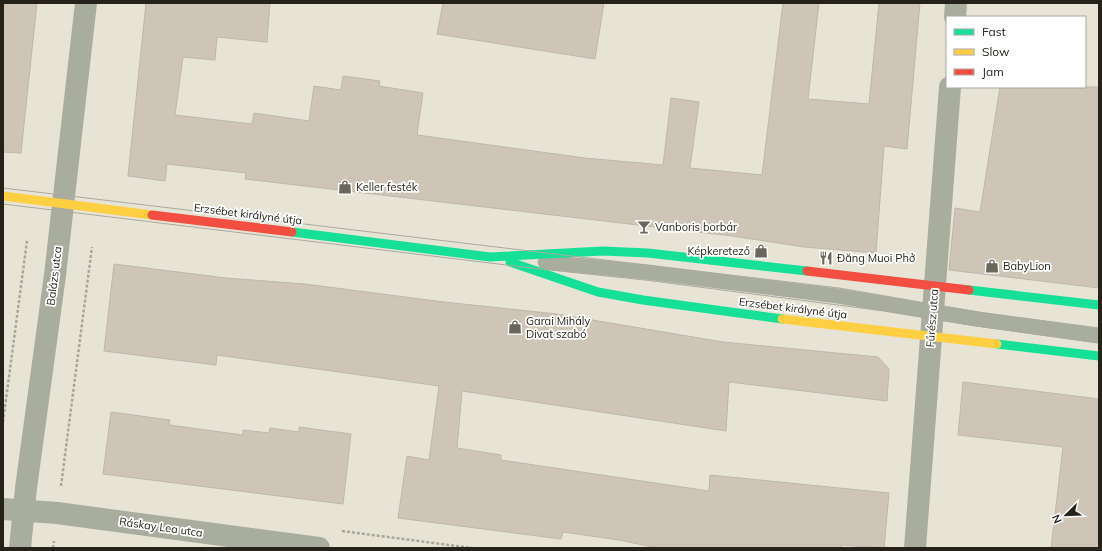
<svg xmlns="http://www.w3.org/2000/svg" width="1102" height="551" viewBox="0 0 1102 551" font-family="Mulish,sans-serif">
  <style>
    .building { fill: #cfc5b7; stroke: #bdb7ad }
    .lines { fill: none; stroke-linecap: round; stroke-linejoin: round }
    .path { stroke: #a6a89a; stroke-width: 2.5; stroke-dasharray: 3 2; stroke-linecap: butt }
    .lane { stroke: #a9ad9e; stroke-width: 15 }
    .street { stroke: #a9ad9e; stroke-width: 22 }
    .fast { stroke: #16e098; stroke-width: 9 }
    .slow { stroke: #ffcf43; stroke-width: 9 }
    .jam { stroke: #f24e42; stroke-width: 9 }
    .tram { stroke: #aaaa9e; stroke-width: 1 }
    .labels { text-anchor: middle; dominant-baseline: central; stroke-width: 3.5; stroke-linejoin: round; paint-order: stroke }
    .poi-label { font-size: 11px; fill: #252319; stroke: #fff; text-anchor: start }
    .street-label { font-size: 11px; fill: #252319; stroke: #fff }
  </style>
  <rect width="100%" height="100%" fill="#e7e4d5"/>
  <g class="building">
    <polygon points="3,3 37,3 21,153 3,152"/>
    <polygon points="146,3 270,3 267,42 217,37 215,60 183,57 175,115 252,124 254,113 309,121 314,86 341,90 343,76 380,81 379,86 423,93 417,135 585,158 663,165 671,98 699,102 690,168 762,175 783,3 819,3 808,99 869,104 879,3 920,3 907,149 884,146 876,253 804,247 732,236 245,179 246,173 167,164 165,181 128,176"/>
    <polygon points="443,3 604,3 595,59 437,34"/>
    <polygon points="1000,87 1099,87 1099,288 949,270 955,208 980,212"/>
    <polygon points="114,264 226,278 305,284 444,302 557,314 723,342 878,357 889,369 887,401 729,382 726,431 462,391 457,448 501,455 501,460 709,491 710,475 889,493 884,548 841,545 841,548 657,548 619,540 563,532 561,539 398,518 407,456 429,460 439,386 217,355 216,365 104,351"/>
    <polygon points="963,382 1099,399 1099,548 1051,548 1063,447 958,435"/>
    <polygon points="111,412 170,420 169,425 243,435 243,430 269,433 270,428 299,432 299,427 351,434 343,504 103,474"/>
  </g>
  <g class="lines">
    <g class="path">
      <polyline points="3,422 27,241"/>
      <polyline points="61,486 92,247"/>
      <polyline points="342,531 472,548"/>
      <polyline points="53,548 54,541"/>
    </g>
    <polyline class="lane" points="545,262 646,272 838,296 977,319 1099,336"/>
    <g class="street">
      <polyline points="955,17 956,3"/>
      <polyline points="3,509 57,513 319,548"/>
      <polyline points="20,548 26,488 55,275 86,3"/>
      <polyline points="915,548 950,87"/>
    </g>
    <g class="fast">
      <polyline points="292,232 490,257 603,251 648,253 807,271"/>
      <polyline points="510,262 598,292 643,300 782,319"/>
      <polyline points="969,290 1099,305"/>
      <polyline points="997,344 1099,356"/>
    </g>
    <g class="slow">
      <polyline points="3,196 152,215"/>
      <polyline points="782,319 997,344"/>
    </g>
    <g class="jam">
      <polyline points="152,215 292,232"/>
      <polyline points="807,271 969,290"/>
    </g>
    <g class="tram">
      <polyline points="3,188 839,288 978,312 1099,328"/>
      <polyline points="3,204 531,268 645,280 884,311 976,326 1099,343"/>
    </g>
  </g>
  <defs>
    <g id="shop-bare" transform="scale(1.08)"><path d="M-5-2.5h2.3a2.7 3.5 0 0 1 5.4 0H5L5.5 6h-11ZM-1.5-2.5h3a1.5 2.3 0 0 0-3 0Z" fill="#69675b" stroke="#fff" stroke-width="2.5" paint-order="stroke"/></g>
    <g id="bar-bare" transform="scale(1.08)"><path d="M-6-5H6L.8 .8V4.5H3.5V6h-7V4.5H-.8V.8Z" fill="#69675b" stroke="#fff" stroke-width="2.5" paint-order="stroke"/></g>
    <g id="restaurant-bare" transform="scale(1.08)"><path d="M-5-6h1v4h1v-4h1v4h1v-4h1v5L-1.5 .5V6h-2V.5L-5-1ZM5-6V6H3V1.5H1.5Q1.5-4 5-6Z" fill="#69675b" stroke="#fff" stroke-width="2.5" paint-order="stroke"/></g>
  </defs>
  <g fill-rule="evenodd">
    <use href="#shop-bare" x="345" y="187"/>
    <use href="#bar-bare" x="644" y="227"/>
    <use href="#shop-bare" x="761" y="251"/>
    <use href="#restaurant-bare" x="826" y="258"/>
    <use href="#shop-bare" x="992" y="266"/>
    <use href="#shop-bare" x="515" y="327"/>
  </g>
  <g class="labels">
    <g class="poi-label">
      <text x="356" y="187">Keller festék</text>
      <text x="655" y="227">Vanboris borbár</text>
      <text x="750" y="251" text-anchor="end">Képkeretező</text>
      <text x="837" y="258">Đăng Muoi Phở</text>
      <text x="1003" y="266">BabyLion</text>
      <text x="526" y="321">Garai Mihály<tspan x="526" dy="13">Divat szabó</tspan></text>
    </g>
    <g class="street-label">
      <text transform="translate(248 214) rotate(7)">Erzsébet királyné útja</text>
      <text transform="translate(54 276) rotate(-83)">Balázs utca</text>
      <text transform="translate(793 308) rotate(7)">Erzsébet királyné útja</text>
      <text transform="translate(932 318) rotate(-86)">Fűrész utca</text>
      <text transform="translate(161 527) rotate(8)">Ráskay Lea utca</text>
    </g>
  </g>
  <rect width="1102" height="551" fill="none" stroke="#252319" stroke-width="8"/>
  <rect x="946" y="16" width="140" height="72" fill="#ffffff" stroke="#a8a7a3"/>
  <rect x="954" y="29" width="20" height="6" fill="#16e098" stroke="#a8a7a3"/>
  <text x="982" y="36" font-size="12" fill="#252319">Fast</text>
  <rect x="954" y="49" width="20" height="6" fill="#ffcf43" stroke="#a8a7a3"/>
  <text x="982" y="56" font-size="12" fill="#252319">Slow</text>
  <rect x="954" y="69" width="20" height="6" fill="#f24e42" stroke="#a8a7a3"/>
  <text x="982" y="76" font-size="12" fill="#252319">Jam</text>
  <g transform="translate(1066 515) rotate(247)" stroke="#ffffff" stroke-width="3" paint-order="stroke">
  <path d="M0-3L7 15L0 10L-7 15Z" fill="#252319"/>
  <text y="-6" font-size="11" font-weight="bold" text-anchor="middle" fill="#252319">N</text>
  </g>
</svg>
